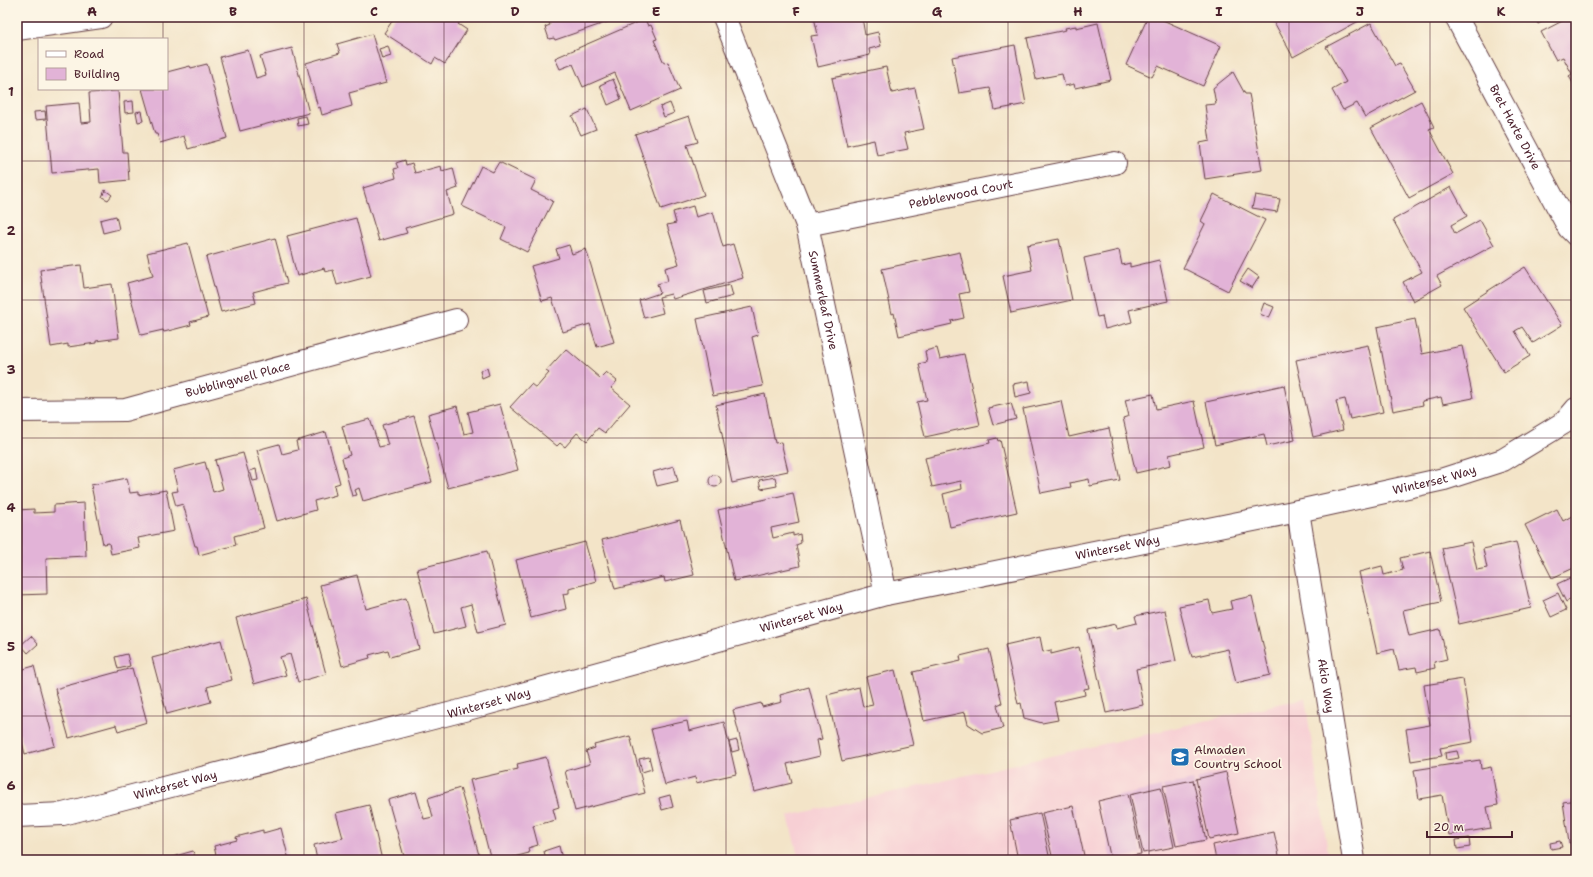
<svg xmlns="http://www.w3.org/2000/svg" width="1593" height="877" viewBox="0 0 1593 877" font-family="'Shantell Sans',sans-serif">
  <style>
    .built { fill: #f7cfd4 }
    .building { fill: #e2b3d7 }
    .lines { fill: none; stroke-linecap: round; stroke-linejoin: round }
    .street-casing { stroke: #633d43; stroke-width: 24 }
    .street { stroke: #fff; stroke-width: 22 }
    .grid { fill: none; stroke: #4a1f2b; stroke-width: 1; stroke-opacity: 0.55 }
    .labels { text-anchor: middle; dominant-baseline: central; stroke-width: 3.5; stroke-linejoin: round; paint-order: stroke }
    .street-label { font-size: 12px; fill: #4a1f2b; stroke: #fcf5e5 }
    .poi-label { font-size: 12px; fill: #4a1f2b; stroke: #fcf5e5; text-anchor: start }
    .neatline { fill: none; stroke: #4a1f2b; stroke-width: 1.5 }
    .grid-label { font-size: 13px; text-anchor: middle; font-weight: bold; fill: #4a1f2b }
  </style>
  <rect width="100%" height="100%" fill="#fcf5e5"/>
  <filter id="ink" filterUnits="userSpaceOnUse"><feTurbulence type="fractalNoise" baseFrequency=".025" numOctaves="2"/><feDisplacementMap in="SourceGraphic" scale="8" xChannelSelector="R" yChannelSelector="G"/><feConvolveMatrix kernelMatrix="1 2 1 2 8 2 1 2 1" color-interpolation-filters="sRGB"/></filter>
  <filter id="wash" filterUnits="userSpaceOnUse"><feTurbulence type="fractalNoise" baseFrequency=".012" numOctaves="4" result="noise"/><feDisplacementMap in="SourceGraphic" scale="16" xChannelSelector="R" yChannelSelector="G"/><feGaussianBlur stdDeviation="0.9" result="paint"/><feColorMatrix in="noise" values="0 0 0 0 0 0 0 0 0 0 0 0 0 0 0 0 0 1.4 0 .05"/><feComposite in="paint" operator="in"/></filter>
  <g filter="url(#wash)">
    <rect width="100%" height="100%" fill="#f3e4c8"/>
    <polygon class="built" points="1305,698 1329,860 799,860 788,816"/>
    <g id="blocks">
      <g class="building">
        <polygon points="395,17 463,17 458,24 467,30 445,64 435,58 432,64 384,33"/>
        <polygon points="547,17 622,17 555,40 554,38 549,39 545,27 550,25"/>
        <polygon points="814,17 862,17 865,35 878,32 881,46 869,49 870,55 818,67 811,36 818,35"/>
        <polygon points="1148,17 1156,17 1221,46 1203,86 1158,66 1152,77 1126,65"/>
        <polygon points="1284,17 1366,17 1293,57 1274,22"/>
        <polygon points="1534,17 1550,17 1538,24"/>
        <polygon points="1570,17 1576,17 1576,89 1569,76 1572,74 1563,57 1556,60 1541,32"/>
        <polygon points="645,19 648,26 651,25 657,39 654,40 664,63 668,62 680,90 631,111 615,73 583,87 573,64 560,69 555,58"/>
        <polygon points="1098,23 1111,80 1075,88 1074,84 1065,86 1062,74 1036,79 1027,38 1066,30 1065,28 1076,26 1076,28"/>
        <polygon points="1371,23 1395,66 1400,64 1415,90 1365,117 1357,103 1343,110 1332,90 1346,82 1326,47"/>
        <polygon points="372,34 386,83 349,93 352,106 322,115 320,107 318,108 306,63 340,53 337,44"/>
        <polygon points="1015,45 1026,104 995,110 990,88 959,93 952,57"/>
        <polygon points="388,46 391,56 382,59 379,49"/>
        <polygon points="292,48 309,113 240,131 220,57 248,50 256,78 266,75 260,56"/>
        <polygon points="207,64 227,138 188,149 184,136 160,143 157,134 155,134 142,89 167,89 167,72 190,66 191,68"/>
        <polygon points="886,67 892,93 915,88 924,129 904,133 908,149 877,155 874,140 847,146 832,78"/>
        <polygon points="1233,72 1245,94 1249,94 1250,99 1262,170 1205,179 1200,143 1210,141 1205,105 1216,104 1213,88"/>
        <polygon points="613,79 621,99 608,105 600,85"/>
        <polygon points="118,91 123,152 127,152 129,180 100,183 99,169 52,173 46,106 79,103 81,123 91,122 89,93"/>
        <polygon points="133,101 134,112 125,113 124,102"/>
        <polygon points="1421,101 1434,127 1429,129 1453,174 1409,198 1371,128"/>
        <polygon points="670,103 674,113 664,117 660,107"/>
        <polygon points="587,109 596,129 581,135 572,116"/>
        <polygon points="45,111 46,119 35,120 34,112"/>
        <polygon points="141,111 143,121 138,122 136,112"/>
        <polygon points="306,116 308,124 298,126 297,118"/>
        <polygon points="689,116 698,142 687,145 704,195 661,209 635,134"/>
        <polygon points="405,160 406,165 412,163 415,173 441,166 442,171 453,168 458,188 447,192 453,214 405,228 407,233 379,241 363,188 396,178 394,169 398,168 396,163"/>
        <polygon points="499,162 536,180 531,190 553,201 527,252 501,239 506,227 462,206 481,166 493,172"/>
        <polygon points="1451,187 1467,216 1451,225 1455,234 1480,220 1494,245 1437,276 1442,285 1413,301 1403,282 1422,272 1393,220"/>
        <polygon points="105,190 112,195 108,200 102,197"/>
        <polygon points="1214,194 1265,220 1228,291 1183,268 1205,224 1201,221"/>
        <polygon points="1255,195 1280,199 1277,212 1252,208"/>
        <polygon points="693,206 696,217 713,212 723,247 733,244 743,278 673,299 671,294 659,297 663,313 644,318 639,300 660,293 657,284 668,281 665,268 679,264 667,225 676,223 673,212"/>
        <polygon points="116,216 119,229 103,233 100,220"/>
        <polygon points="356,218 371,276 337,285 333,270 325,272 324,268 297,276 287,236"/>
        <polygon points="275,238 287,283 253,292 256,303 221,312 206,257"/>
        <polygon points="1059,239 1072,300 1011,313 1003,276 1032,270 1027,245"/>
        <polygon points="188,243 208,317 190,322 191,325 164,332 163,330 141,335 127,283 153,276 147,253"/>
        <polygon points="569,245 572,254 586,249 614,342 597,347 590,324 563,332 552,298 542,301 531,266 559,258 556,249"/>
        <polygon points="1119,250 1122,265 1130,263 1130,267 1159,260 1168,301 1129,310 1132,322 1105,329 1102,316 1097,317 1084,258"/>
        <polygon points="960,252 969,292 959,294 964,318 951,321 952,324 899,336 894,313 892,314 882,269"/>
        <polygon points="81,265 84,288 112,284 119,338 96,341 96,343 68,347 68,344 51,347 40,270"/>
        <polygon points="1525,267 1562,325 1533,343 1522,327 1515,331 1530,356 1504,372 1463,307"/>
        <polygon points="1248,269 1259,277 1252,288 1240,281"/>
        <polygon points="730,285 733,296 707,303 704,291"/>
        <polygon points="1264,303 1274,307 1269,318 1260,314"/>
        <polygon points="752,307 758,335 752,337 763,386 713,396 697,319"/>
        <polygon points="1415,319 1422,354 1462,346 1473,398 1443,404 1441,397 1422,401 1423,405 1393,411 1377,327"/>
        <polygon points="1368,345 1383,412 1350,419 1345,399 1336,401 1343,430 1313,437 1296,360"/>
        <polygon points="937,348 940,359 964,354 980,425 925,437 917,402 927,400 919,364 927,362 925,351"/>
        <polygon points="566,349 600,378 606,372 617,381 611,388 630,404 605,433 598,428 587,441 577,433 565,447 560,443 557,446 510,407 531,384 536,388 549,373 546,371"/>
        <polygon points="487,368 489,375 482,378 480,371"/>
        <polygon points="1029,381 1031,393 1015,397 1013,384"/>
        <polygon points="1284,385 1295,440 1267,446 1264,434 1215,445 1206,402"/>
        <polygon points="765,394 775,443 781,442 788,471 732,483 716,405"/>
        <polygon points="1153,394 1156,409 1194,401 1204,447 1169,455 1171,465 1136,473 1123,418 1129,416 1125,400"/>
        <polygon points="1061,401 1069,437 1109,428 1120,480 1090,486 1089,479 1070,483 1071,487 1041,493 1023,409"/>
        <polygon points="1011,403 1016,419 993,425 988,408"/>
        <polygon points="500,404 518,470 448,488 428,414 457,406 464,434 473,432 468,412"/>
        <polygon points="414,416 432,482 363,501 359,488 355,490 357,495 352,496 342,458 350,455 342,426 370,419 379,447 388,445 382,425"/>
        <polygon points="326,432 340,483 334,485 336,495 314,501 316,510 277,521 257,450 279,444 282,454 298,450 296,441"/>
        <polygon points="997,438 998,441 1000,440 1017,512 950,527 943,494 962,489 961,481 932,487 925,458 990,443 989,440"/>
        <polygon points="243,453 264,528 234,536 236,545 199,555 197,546 195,546 183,504 176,506 172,492 178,491 173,470 205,462 213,492 223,489 215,460"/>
        <polygon points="674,466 678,481 657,486 653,472"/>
        <polygon points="256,469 258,480 253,481 250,471"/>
        <circle cx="715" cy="481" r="6"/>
        <polygon points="775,477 777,486 761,489 759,480"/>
        <polygon points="127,478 130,493 138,492 138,495 166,490 174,531 138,538 140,548 111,554 109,543 103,544 91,485"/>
        <polygon points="793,493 799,522 771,528 773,538 793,533 793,536 800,534 801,543 796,545 800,566 734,581 718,510"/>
        <polygon points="84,503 86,556 46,558 47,594 17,595 17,510 34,509 34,513 54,512 54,505"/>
        <polygon points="1557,509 1563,521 1572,516 1576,521 1576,567 1552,578 1525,525"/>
        <polygon points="680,520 694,575 665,582 664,577 615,589 602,540"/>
        <polygon points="585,542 596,581 569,589 569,593 563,594 566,609 531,618 516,560"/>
        <polygon points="1471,542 1477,570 1487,568 1483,549 1516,542 1531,608 1459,624 1442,548"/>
        <polygon points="487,551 506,625 478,632 471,604 461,607 466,626 434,634 417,569"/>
        <polygon points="1430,551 1441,602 1403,610 1409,636 1440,629 1447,659 1434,662 1435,668 1417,672 1416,667 1399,670 1394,649 1377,653 1359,572 1382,566 1384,575 1403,570 1400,558"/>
        <polygon points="357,575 366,609 406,598 419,649 390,657 388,650 369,655 370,658 342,666 320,585"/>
        <polygon points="1572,577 1573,578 1576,577 1576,606 1573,598 1566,602 1557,584"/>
        <polygon points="1558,593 1566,610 1551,617 1543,600"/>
        <polygon points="1252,596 1270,675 1236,683 1228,649 1192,657 1179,606 1209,600 1212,613 1232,609 1230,601"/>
        <polygon points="306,599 326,674 298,682 290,654 280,657 286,675 254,684 236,618"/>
        <polygon points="1165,610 1176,661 1136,669 1143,705 1106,713 1088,630 1116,624 1117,628 1137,623 1135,616"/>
        <polygon points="31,636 38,644 28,653 21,645"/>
        <polygon points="1040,637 1043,652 1051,650 1051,654 1079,647 1089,688 1084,689 1085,695 1054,702 1058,720 1042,723 1024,718 1021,703 1018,704 1005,645"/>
        <polygon points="221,640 232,680 207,687 211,702 167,714 152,658"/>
        <polygon points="989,649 1002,703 997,705 1003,728 982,733 968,724 965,712 924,721 913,672 961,661 960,656"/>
        <polygon points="127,654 130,666 118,669 115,657"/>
        <polygon points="34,666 55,746 25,754 20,734 17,735 17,671"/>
        <polygon points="132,668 147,722 118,731 116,725 69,738 55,689"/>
        <polygon points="895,670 913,745 842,761 827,695 859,687 863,707 873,705 866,677"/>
        <polygon points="1463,679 1473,742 1440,748 1442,756 1411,761 1406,729 1430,725 1424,685"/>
        <polygon points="809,687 822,739 817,740 820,756 787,764 792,783 754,792 733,710 761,703 762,707 782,702 780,695"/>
        <polygon points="687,721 689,731 724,722 736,774 696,783 695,777 665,785 651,729"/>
        <polygon points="630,736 645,793 575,811 565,771 590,764 586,751 595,748 594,745"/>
        <polygon points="737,740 739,750 732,752 729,742"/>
        <polygon points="1457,751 1459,758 1446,760 1445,753"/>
        <polygon points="546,757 559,807 553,809 556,820 533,826 538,845 528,848 529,853 502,860 491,860 470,780 518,769 517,764"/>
        <polygon points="649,757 652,769 642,772 639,759"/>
        <polygon points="1480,760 1481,769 1491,767 1498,805 1487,807 1491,828 1449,835 1442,795 1419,799 1414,770"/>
        <polygon points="1226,772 1239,833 1209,839 1196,779"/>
        <polygon points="1193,780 1206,840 1176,846 1163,786"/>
        <polygon points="1161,787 1174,847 1143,853 1130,794"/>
        <polygon points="460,788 479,855 460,860 405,860 388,800 416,792 424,819 433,817 428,798"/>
        <polygon points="1128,794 1141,854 1111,860 1098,801"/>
        <polygon points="670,795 673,807 662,810 659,798"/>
        <polygon points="1576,800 1576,841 1569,843 1563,802"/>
        <polygon points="369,805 382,860 317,860 314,845 343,838 336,813"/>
        <polygon points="1073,806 1085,860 1053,860 1042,813"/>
        <polygon points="1040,813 1050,860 1018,860 1010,820"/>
        <polygon points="281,828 289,860 217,860 214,846 237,840 236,837 263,830 263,833"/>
        <polygon points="1274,832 1280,860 1216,860 1213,845"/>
        <polygon points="1469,838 1470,847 1457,849 1456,840"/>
        <polygon points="1560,841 1562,847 1551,849 1550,843"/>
        <polygon points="559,846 562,859 546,860 544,851"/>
        <polygon points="193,851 196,860 165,860 165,859"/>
      </g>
    </g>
  </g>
  <g filter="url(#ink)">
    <use href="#blocks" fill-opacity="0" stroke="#633d43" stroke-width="1"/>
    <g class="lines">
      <g class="street-casing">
        <g id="street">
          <path id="s1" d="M724,17L807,225L886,594"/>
          <path id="s2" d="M1456,17L1569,228L1576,235"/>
          <polyline points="17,29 101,17"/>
          <path id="s3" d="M807,225L1115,163"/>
          <path id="s4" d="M17,411L125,410L456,320"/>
          <path id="s5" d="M1298,511L1354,860"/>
          <path id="s6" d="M17,816L63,814L464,710L886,594L1298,511L1444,479L1503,460L1565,422L1576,409"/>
        </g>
      </g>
      <use href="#street" class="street"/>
    </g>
  </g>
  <path class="grid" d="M163,17V39M304,17V860M444,17V860M585,17V860M726,17V860M867,17V860M1008,17V860M1149,17V860M1289,17V860M1430,17V860M163,89V860M17,161H1576M17,300H1576M17,438H1576M17,577H1576M17,716H1576"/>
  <defs>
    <g id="school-square" transform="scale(1)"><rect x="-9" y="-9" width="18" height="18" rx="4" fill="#1f6fb2" stroke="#fcf5e5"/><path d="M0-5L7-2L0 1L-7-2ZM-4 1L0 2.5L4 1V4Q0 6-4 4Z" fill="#fff"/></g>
  </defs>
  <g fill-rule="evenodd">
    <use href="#school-square" x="1180" y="757"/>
  </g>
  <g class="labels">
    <g class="street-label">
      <text stroke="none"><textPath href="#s2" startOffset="125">Bret Harte Drive</textPath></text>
      <text stroke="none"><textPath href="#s3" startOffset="157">Pebblewood Court</textPath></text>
      <text stroke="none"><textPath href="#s1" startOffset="301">Summerleaf Drive</textPath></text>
      <text stroke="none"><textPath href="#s4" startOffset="225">Bubblingwell Place</textPath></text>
      <text stroke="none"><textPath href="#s6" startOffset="1458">Winterset Way</textPath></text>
      <text stroke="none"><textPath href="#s6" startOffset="1134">Winterset Way</textPath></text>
      <text stroke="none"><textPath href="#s6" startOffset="810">Winterset Way</textPath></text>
      <text stroke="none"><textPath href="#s5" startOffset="177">Akio Way</textPath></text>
      <text stroke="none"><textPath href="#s6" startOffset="486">Winterset Way</textPath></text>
      <text stroke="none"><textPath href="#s6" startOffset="162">Winterset Way</textPath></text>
    </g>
    <g class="poi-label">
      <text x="1194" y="750">Almaden<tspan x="1194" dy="14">Country School</tspan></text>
    </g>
  </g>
  <rect width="1593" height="877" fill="none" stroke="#fcf5e5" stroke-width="44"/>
  <rect x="38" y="38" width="130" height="52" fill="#fcf5e5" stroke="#b59f9b"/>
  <rect x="46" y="51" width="20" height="6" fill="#ffffff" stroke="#b59f9b"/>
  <text x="74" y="58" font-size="12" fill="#4a1f2b">Road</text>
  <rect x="46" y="68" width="20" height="12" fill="#e2b3d7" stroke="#b59f9b"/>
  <text x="74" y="78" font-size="12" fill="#4a1f2b">Building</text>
  <path d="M1427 831v6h85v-6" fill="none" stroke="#4a1f2b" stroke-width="2"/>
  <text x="1433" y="831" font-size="12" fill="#4a1f2b" stroke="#fcf5e5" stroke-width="3" paint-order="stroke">20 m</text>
  <rect x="22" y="22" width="1549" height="833" class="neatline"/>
  <g class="grid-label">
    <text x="92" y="16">A</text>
    <text x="233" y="16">B</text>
    <text x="374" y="16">C</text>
    <text x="515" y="16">D</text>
    <text x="656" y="16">E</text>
    <text x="796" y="16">F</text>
    <text x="937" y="16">G</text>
    <text x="1078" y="16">H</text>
    <text x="1219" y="16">I</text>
    <text x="1360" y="16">J</text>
    <text x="1501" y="16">K</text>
    <text x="11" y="96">1</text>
    <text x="11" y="235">2</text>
    <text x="11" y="374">3</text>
    <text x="11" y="512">4</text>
    <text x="11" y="651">5</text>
    <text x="11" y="790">6</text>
  </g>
</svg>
